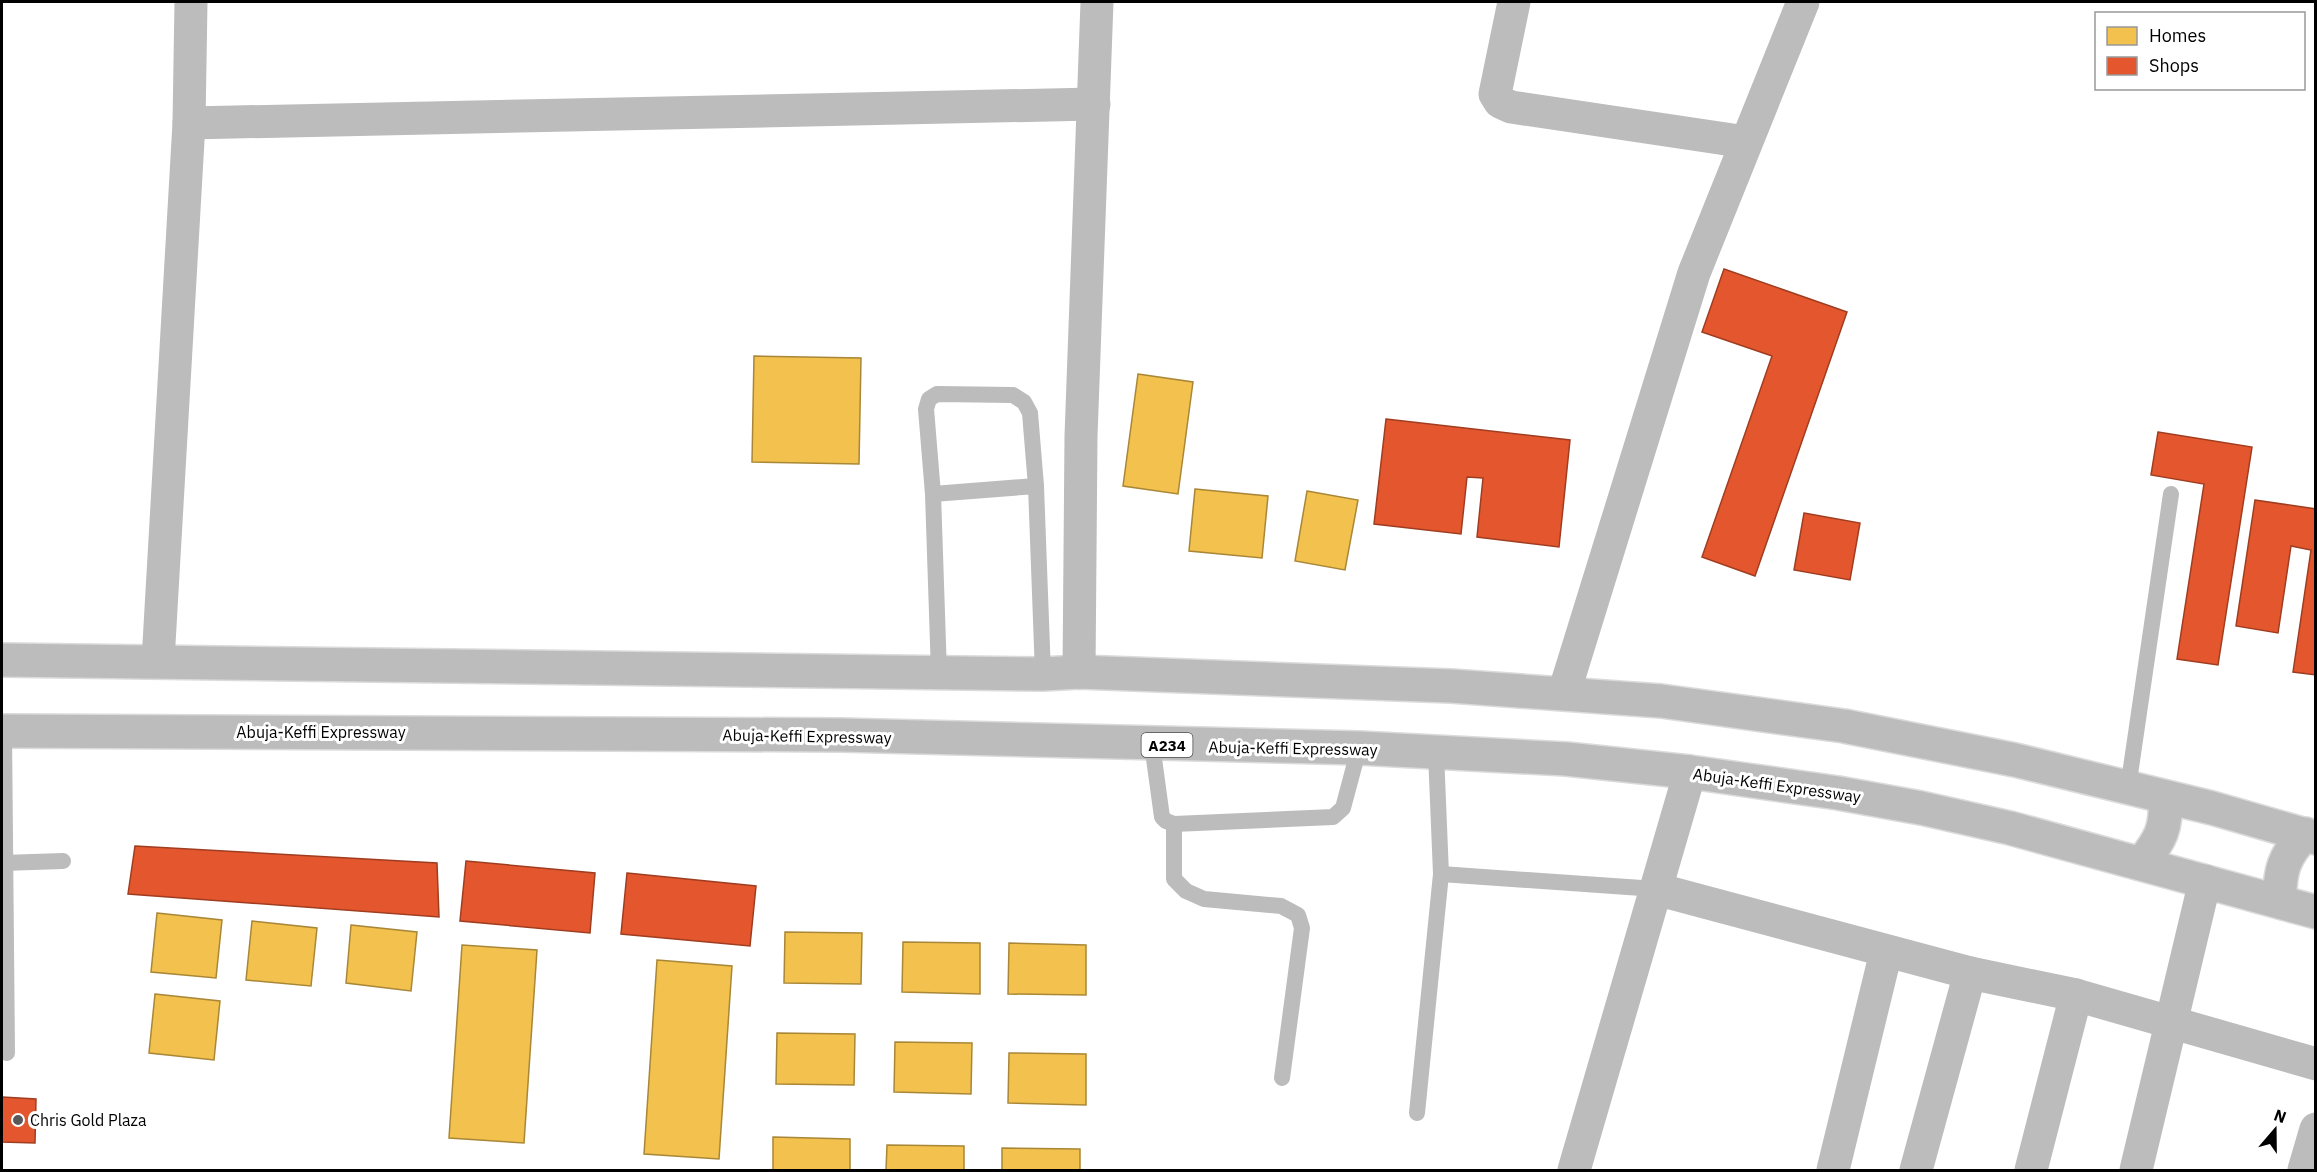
<svg xmlns="http://www.w3.org/2000/svg" width="2317" height="1172" viewBox="0 0 2317 1172" font-family="'IBM Plex Sans',sans-serif">
  <style>
    .homes { fill: #f2c14e; stroke: #a98737; stroke-width: 1.5 }
    .shops { fill: #e4572e; stroke: #a03d20; stroke-width: 1.5 }
    .lines { fill: none; stroke-linecap: round; stroke-linejoin: round }
    .trunk-casing { stroke: #dbdbdb; stroke-width: 36 }
    .service { stroke: #bcbcbc; stroke-width: 16 }
    .minor { stroke: #bcbcbc; stroke-width: 33 }
    .trunk { stroke: #bcbcbc; stroke-width: 33 }
    .poi-dot { fill: #595959; stroke: #fff; stroke-width: 2 }
    .labels { text-anchor: middle; dominant-baseline: central; stroke-width: 6; stroke-linejoin: round; paint-order: stroke }
    .shield { fill: #fff; stroke: #4c4c4c; stroke-width: 1.5 }
    .shield-label { font-size: 15px; font-weight: bold; fill: #000 }
    .street-label { font-size: 16px; fill: #000; stroke: #fff }
    .poi-label { font-size: 16px; fill: #000; stroke: #fff; text-anchor: start }
  </style>
  <rect width="100%" height="100%" fill="#fff"/>
  <g class="homes">
    <polygon points="754,356 861,358 859,464 752,462"/>
    <polygon points="1138,374 1193,382 1178,494 1123,486"/>
    <polygon points="1195,489 1268,496 1262,558 1189,551"/>
    <polygon points="1307,491 1358,500 1345,570 1295,561"/>
    <polygon points="157,913 222,920 216,978 151,972"/>
    <polygon points="252,921 317,928 311,986 246,980"/>
    <polygon points="351,925 417,932 411,991 346,983"/>
    <polygon points="785,932 862,933 861,984 784,983"/>
    <polygon points="903,942 980,943 980,994 902,992"/>
    <polygon points="1009,943 1086,945 1086,995 1008,994"/>
    <polygon points="462,945 537,950 524,1143 449,1138"/>
    <polygon points="657,960 732,966 719,1159 644,1154"/>
    <polygon points="155,994 220,1001 214,1060 149,1053"/>
    <polygon points="777,1033 855,1034 854,1085 776,1084"/>
    <polygon points="895,1042 972,1043 971,1094 894,1092"/>
    <polygon points="1009,1053 1086,1054 1086,1105 1008,1103"/>
    <polygon points="773,1137 850,1139 850,1170 773,1170"/>
    <polygon points="887,1145 964,1146 964,1170 886,1170"/>
    <polygon points="1002,1148 1080,1149 1080,1170 1002,1170"/>
  </g>
  <g class="shops">
    <polygon points="1724,269 1847,312 1755,576 1702,557 1772,356 1702,332"/>
    <polygon points="1386,419 1570,440 1559,547 1477,537 1483,478 1467,477 1461,534 1374,524"/>
    <polygon points="2158,432 2252,447 2218,665 2177,659 2204,484 2151,475"/>
    <polygon points="2255,500 2316,509 2316,675 2293,672 2311,550 2291,546 2278,633 2236,626"/>
    <polygon points="1804,513 1860,523 1850,580 1794,570"/>
    <polygon points="135,846 437,863 439,917 128,894"/>
    <polygon points="466,861 595,873 590,933 460,921"/>
    <polygon points="627,873 756,886 750,946 621,934"/>
    <polygon points="2,1097 36,1099 35,1143 2,1142"/>
  </g>
  <g class="lines">
    <g class="trunk-casing">
      <g id="trunk">
        <polyline points="2,660 1043,674 1079,672 1451,686 1661,701 1844,726 2015,760 2212,808 2316,838"/>
        <polyline points="2,731 841,735 1359,748 1566,759 1690,772 1838,793 1921,808 2010,828 2316,912"/>
        <path d="M2142,863C2161,839 2167,828 2165,797"/>
        <path d="M2280,902C2279,872 2284,855 2305,834"/>
      </g>
    </g>
    <g class="service">
      <polyline points="933,494 926,409 929,399 937,394 1013,395 1024,402 1030,413 1036,486"/>
      <polyline points="939,673 933,494 1036,486 1043,674"/>
      <polyline points="4,731 7,1053"/>
      <polyline points="1152,744 1162,817 1166,821 1174,824 1333,817 1343,808 1359,748"/>
      <polyline points="2128,788 2171,494"/>
      <polyline points="1174,824 1174,879 1186,891 1204,899 1281,906 1298,915 1302,928 1282,1078"/>
      <polyline points="2,863 63,861"/>
      <polyline points="1441,874 1656,889"/>
      <polyline points="1417,1113 1441,874 1436,753"/>
    </g>
    <g class="minor">
      <polyline points="1514,2 1495,94 1500,102 1511,107 1746,142"/>
      <polyline points="189,123 1094,104"/>
      <polyline points="158,661 189,123 191,2"/>
      <polyline points="1079,672 1081,436 1097,2"/>
      <polyline points="1564,693 1694,273 1803,2"/>
      <polyline points="1656,889 1970,973 2076,995 2316,1064"/>
      <polyline points="1574,1170 1690,772"/>
      <polyline points="1833,1170 1886,952"/>
      <polyline points="1916,1170 1970,973"/>
      <polyline points="2031,1170 2076,995"/>
      <polyline points="2136,1170 2205,881"/>
      <polyline points="2304,1170 2316,1129"/>
    </g>
    <use href="#trunk" class="trunk"/>
  </g>
  <circle class="poi-dot" cx="18" cy="1120" r="6"/>
  <g class="labels">
    <rect class="shield" x="1141.5" y="733" width="51" height="24" rx="4.5"/>
    <g class="shield-label">
      <text x="1167" y="745">A234</text>
    </g>
    <g class="street-label">
      <text x="321" y="732">Abuja-Keffi Expressway</text>
      <text transform="translate(807 736) rotate(1)">Abuja-Keffi Expressway</text>
      <text transform="translate(1293 748) rotate(1)">Abuja-Keffi Expressway</text>
      <text transform="translate(1777 785) rotate(8)">Abuja-Keffi Expressway</text>
    </g>
    <g class="poi-label">
      <text x="30" y="1120">Chris Gold Plaza</text>
    </g>
  </g>
  <rect width="2317" height="1172" fill="none" stroke="#000000" stroke-width="6"/>
  <rect x="2095" y="12" width="210" height="78" fill="#ffffff" stroke="#999999" stroke-width="1.5"/>
  <rect x="2107" y="27" width="30" height="18" fill="#f2c14e" stroke="#999999" stroke-width="1.5"/>
  <text x="2149" y="42" font-size="18" fill="#000000">Homes</text>
  <rect x="2107" y="57" width="30" height="18" fill="#e4572e" stroke="#999999" stroke-width="1.5"/>
  <text x="2149" y="72" font-size="18" fill="#000000">Shops</text>
  <g transform="translate(2275 1130) rotate(20)" stroke="#ffffff" stroke-width="4.5" paint-order="stroke">
  <path d="M0-4.5L10 22L0 15L-10 22Z" fill="#000000"/>
  <text y="-9" font-size="16" font-weight="bold" text-anchor="middle" fill="#000000">N</text>
  </g>
</svg>
